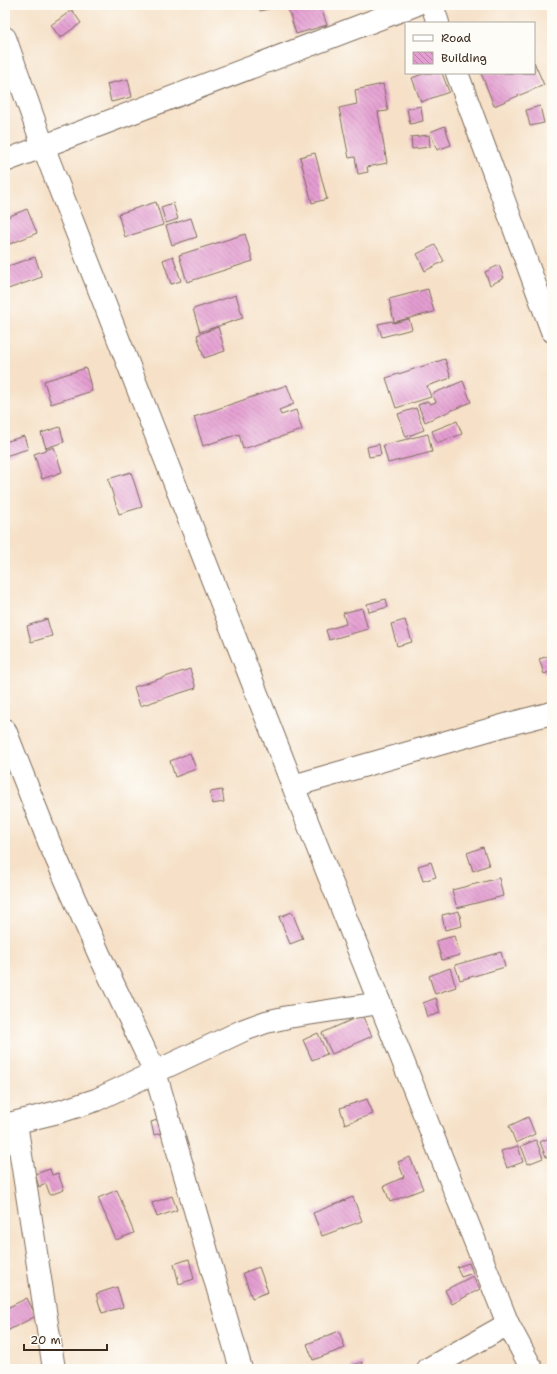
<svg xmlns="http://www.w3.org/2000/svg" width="557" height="1374" viewBox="0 0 557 1374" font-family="'Shantell Sans',sans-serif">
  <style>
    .building { fill: url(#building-back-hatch) }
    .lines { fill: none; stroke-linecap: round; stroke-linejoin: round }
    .street-casing { stroke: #7c6a5a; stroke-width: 24 }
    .street { stroke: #fff; stroke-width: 22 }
  </style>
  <defs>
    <pattern id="building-back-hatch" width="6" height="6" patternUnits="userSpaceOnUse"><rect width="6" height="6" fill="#e49dd1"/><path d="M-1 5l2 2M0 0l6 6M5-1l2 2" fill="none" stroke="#ba80a9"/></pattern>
  </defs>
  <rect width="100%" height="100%" fill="#fdfcf7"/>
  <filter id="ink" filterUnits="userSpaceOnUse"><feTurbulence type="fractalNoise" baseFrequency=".025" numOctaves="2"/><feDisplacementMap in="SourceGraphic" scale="8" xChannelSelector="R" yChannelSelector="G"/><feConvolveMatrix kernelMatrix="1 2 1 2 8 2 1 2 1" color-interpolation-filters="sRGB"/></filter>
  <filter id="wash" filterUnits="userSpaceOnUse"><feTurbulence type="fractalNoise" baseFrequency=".012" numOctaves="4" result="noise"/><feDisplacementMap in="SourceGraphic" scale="16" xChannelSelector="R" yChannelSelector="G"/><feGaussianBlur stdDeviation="0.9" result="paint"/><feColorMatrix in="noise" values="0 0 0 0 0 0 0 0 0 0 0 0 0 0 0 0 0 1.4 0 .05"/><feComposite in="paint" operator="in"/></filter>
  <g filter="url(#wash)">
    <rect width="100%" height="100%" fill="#f6e1c8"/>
    <g id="blocks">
      <g class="building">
        <polygon points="259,5 277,5 277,7 260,11"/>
        <polygon points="287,5 320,5 327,25 296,34"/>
        <polygon points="72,10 81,23 60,38 51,25"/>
        <polygon points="534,62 544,85 494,106 481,73 534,73"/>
        <polygon points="425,73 442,73 449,92 421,102 412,78"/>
        <polygon points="128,79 132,97 111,102 107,84"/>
        <polygon points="383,84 388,111 378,112 387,163 367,167 368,172 358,174 355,157 349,158 339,108 357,104 355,90"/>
        <polygon points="421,106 423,121 410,124 407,109"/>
        <polygon points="540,106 544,123 530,126 526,110"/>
        <polygon points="445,126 451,145 437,150 430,132"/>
        <polygon points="429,135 430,147 412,149 411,137"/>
        <polygon points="315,153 327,199 312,203 300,157"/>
        <polygon points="156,202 163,225 125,237 118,214"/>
        <polygon points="173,203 178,219 166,223 161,207"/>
        <polygon points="27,209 37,233 10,244 5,232 5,218"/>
        <polygon points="191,218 197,237 172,245 166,226"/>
        <polygon points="245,234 253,261 187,282 179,255"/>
        <polygon points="435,245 444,261 425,271 417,254"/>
        <polygon points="173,256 181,281 171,284 163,260"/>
        <polygon points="35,257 42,277 8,289 5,280 5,267"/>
        <polygon points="499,265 504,278 490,285 485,272"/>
        <polygon points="428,289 434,312 394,322 389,299"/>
        <polygon points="236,295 243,318 200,332 193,309"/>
        <polygon points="409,319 412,329 382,337 378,324 392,321 393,323"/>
        <polygon points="218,327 225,351 204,358 197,335"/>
        <polygon points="445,359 451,378 427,386 431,397 396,408 386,378"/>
        <polygon points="86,368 92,391 51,404 44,381"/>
        <polygon points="463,381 471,402 425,422 418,405 428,401 430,404 436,402 432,394"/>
        <polygon points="287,385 294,404 279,410 281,415 296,410 302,430 243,449 239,434 203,446 194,417"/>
        <polygon points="416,408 424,430 406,437 398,414"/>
        <polygon points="457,421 462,434 437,443 432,431"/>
        <polygon points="60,427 64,442 46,448 41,433"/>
        <polygon points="428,434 432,452 388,463 383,445"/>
        <polygon points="24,436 28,449 5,456 5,442"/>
        <polygon points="379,444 381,455 369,457 367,447"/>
        <polygon points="54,447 62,472 42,479 34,454"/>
        <polygon points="131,472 142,507 119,514 108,479"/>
        <polygon points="386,599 388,607 369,612 367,604"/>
        <polygon points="362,608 368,629 329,640 326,630 346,624 343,613"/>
        <polygon points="47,619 52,636 31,642 27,626"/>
        <polygon points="405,620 412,642 397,646 391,624"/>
        <polygon points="552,655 552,671 544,674 539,659"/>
        <polygon points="190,669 196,688 140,706 134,687"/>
        <polygon points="190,753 196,769 175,777 170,761"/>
        <polygon points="222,790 224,802 212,804 210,792"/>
        <polygon points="483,847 489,865 473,871 467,853"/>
        <polygon points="431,862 436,877 423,881 418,866"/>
        <polygon points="499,878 503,896 457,908 452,890"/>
        <polygon points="459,911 462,926 445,930 442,915"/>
        <polygon points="292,912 303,939 290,944 279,917"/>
        <polygon points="454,936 460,955 442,960 436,941"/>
        <polygon points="501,952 505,967 460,980 455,965"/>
        <polygon points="450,968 456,987 435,994 429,976"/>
        <polygon points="436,998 440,1013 427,1017 423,1003"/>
        <polygon points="362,1015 372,1036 332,1054 322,1033"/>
        <polygon points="318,1033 327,1054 312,1060 303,1040"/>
        <polygon points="367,1099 373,1114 345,1124 340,1108"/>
        <polygon points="528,1117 535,1134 516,1143 509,1126"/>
        <polygon points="163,1118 167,1131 154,1135 151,1122"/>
        <polygon points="552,1137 552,1155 546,1157 540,1142"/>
        <polygon points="536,1140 543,1158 528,1164 521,1146"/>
        <polygon points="518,1146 523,1162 507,1168 501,1151"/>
        <polygon points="410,1157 423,1189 390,1202 384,1186 404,1177 398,1162"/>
        <polygon points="50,1169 52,1175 58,1173 64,1190 50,1195 46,1184 39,1187 35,1174"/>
        <polygon points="117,1190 134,1233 116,1240 98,1198"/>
        <polygon points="172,1196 177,1210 157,1217 152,1203"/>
        <polygon points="353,1197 362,1221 322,1236 313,1213"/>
        <polygon points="189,1259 194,1279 179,1284 174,1264"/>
        <polygon points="469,1263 473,1273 461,1277 457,1267"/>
        <polygon points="259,1267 268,1292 252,1298 243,1273"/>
        <polygon points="473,1276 480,1289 452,1304 445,1290"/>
        <polygon points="117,1287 123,1307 102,1313 96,1294"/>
        <polygon points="27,1298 36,1316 5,1332 5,1309"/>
        <polygon points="339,1331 345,1348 313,1360 307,1344"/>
        <polygon points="362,1362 364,1369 352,1369 351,1366"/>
      </g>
    </g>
  </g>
  <g filter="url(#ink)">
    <use href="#blocks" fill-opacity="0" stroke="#7c6a5a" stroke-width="1"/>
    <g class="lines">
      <g class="street-casing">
        <g id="street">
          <polyline points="432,5 438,23"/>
          <polyline points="5,38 43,146 293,786 508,1324 532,1369"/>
          <polyline points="457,73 552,331"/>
          <polyline points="5,161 415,5"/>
          <polyline points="5,730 49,842 99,954 155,1072 241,1369"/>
          <polyline points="293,786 509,724 552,713"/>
          <polyline points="16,1123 54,1369"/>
          <polyline points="5,1125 62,1111 96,1100 244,1030 266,1022 288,1017 380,1003"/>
          <polyline points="428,1369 508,1324"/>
        </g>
      </g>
      <use href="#street" class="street"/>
    </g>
  </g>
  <rect width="557" height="1374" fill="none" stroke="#fdfcf7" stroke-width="20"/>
  <rect x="405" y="22" width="130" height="52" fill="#fdfcf7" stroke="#afa8a0"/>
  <rect x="413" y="35" width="20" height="6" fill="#ffffff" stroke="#afa8a0"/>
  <text x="441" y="42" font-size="12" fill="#3b2a1e">Road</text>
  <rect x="413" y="52" width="20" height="12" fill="url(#building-back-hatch)" stroke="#afa8a0"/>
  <text x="441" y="62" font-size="12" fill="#3b2a1e">Building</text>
  <path d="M24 1344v6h83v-6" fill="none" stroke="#3b2a1e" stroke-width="2"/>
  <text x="30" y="1344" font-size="12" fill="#3b2a1e" stroke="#fdfcf7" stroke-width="3" paint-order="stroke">20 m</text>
</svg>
